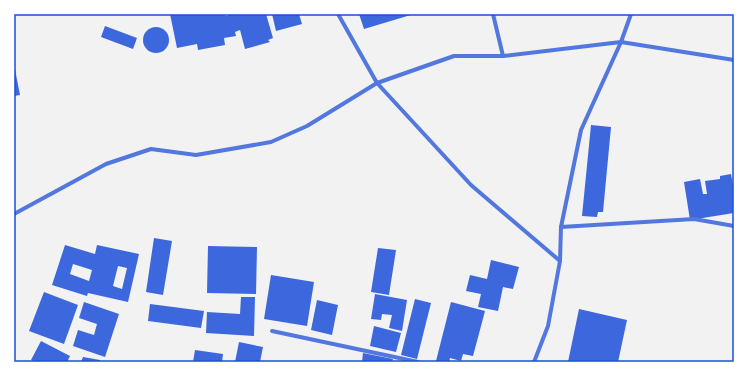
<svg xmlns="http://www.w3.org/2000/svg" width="748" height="376" viewBox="0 0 748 376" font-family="'Varela Round',sans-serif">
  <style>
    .building { fill: #3d67dc; fill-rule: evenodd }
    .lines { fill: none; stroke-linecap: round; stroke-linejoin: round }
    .minor { stroke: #5277de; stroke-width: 4 }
    .neatline { fill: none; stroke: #1d4ed8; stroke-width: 1.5 }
  </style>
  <rect width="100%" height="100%" fill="#f2f2f2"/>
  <g class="building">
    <polygon points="170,14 225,14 225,16 234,14 266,14 273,38 268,40 270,42 245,49 240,30 235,32 236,36 224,38 225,45 198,50 197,44 177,48"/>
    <polygon points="272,14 299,14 302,24 276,31"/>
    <polygon points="359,14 414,14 364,29"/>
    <polygon points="105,26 137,38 133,49 101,37"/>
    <circle cx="156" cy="40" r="13"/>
    <polygon points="14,64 20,95 14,96"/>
    <polygon points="591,125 611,127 603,212 598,212 597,217 582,216"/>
    <polygon points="731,174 734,191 734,213 690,220 684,182 700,179 703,194 707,194 705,181 720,179 720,176"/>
    <polygon points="154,238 172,241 163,295 146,292"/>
    <path d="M65,245L95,254L97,245L139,254L128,302L88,293L87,296L52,285ZM73,264L92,270L89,281L70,274ZM118,266L127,268L122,289L113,286Z"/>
    <polygon points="208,246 257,247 256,294 207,293"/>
    <polygon points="378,248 396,250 389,295 371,292"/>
    <polygon points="491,260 519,267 513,289 503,287 498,311 478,307 481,294 466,291 470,275 487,279"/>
    <polygon points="271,275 314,282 307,326 264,319"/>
    <polygon points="44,292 78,305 64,344 29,331"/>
    <polygon points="375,294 407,300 402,331 389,328 392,315 382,314 381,320 371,319"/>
    <polygon points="241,297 255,297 254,336 206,333 207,312 240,314"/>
    <polygon points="415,299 431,303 417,359 401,355"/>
    <polygon points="317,300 338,305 332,335 311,330"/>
    <polygon points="84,302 119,314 105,357 73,346 78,330 94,335 97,324 79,318"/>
    <polygon points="451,302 485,311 473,356 463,354 461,361 450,358 449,362 442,362 436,361"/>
    <polygon points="150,304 204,311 201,328 148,321"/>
    <polygon points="579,309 627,320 618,362 568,362"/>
    <polygon points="374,326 401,333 396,352 370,346"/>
    <polygon points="41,341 70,356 67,362 36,362 31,360"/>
    <polygon points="239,342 263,347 260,362 235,362"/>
    <polygon points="195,350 223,354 222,362 193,362"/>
    <polygon points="363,353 393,359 392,362 362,362"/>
    <polygon points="83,357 100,360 100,362 81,362"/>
  </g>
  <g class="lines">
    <g class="minor">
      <polyline points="338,14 377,83 471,185 560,261"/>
      <polyline points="493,14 503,56"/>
      <polyline points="14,214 106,164 151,149 196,155 271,142 307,126 377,83 454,56 503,56 621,42 734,60"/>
      <polyline points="561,227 694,219 734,226"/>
      <polyline points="272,331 418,362"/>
      <polyline points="534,362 548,326 560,261 561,227 581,130 621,42 631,14"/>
    </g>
  </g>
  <rect width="748" height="376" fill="none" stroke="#ffffff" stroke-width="30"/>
  <rect x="15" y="15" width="718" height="346" class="neatline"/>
</svg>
